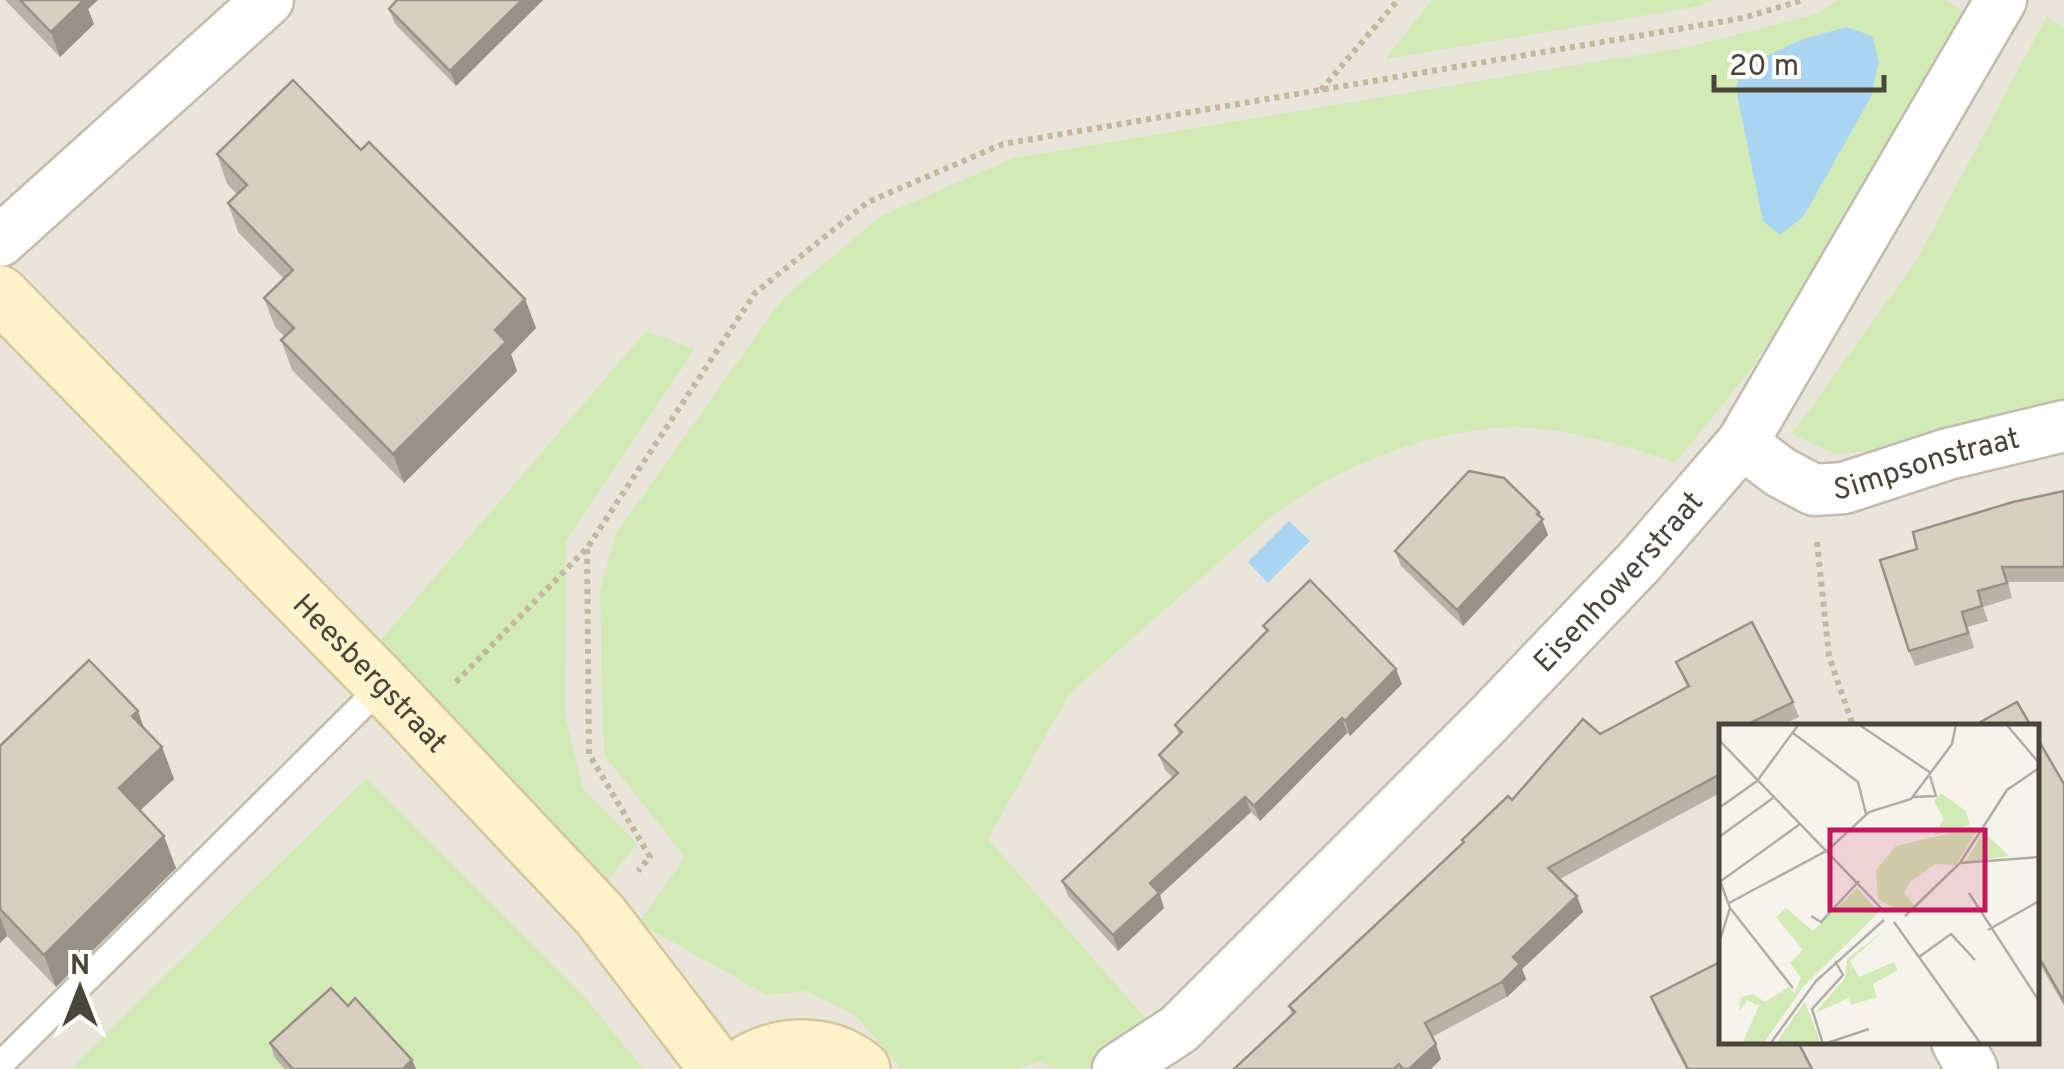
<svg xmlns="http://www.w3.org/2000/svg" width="2064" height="1069" font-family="Overpass,sans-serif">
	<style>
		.residential { fill: #eae5da; fill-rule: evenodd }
		.green { fill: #d2eab5; fill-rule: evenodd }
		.water { fill: #a9d4f2 }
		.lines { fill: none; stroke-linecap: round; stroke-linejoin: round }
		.lane-casing { stroke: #c2bbae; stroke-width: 30 }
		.street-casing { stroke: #c2bbae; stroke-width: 55 }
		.secondary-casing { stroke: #d6c79b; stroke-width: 60 }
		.path { stroke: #c4b79f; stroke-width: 6; stroke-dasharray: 5 5; stroke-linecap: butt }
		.lane { stroke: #fff; stroke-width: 25 }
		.street { stroke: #fff; stroke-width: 50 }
		.secondary { stroke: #fff3cd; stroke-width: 55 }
		.wall { fill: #bab2a6 }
		.shaded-wall { fill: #979187 }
		.building { fill: #d8cfc1; stroke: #979187; stroke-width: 2.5 }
		.labels { text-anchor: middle; stroke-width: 8; stroke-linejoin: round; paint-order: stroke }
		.street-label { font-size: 30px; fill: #4b4439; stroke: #fff }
		.inset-road { fill: none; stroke: #b2ada4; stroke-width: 2.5 }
		.view { fill: #c2185b; fill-opacity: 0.15; stroke: #c2185b; stroke-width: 5 }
		.inset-edge { fill: none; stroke: #4b4439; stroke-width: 5 }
	</style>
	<rect width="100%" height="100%" fill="#f6f3ec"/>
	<!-- residential -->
	<path class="residential" d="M0,0H2064V1069H0ZM1722,726H2036V1042H1722Z"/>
	<!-- green -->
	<g class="green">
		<polygon points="1432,0 1717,0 1688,8 1385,59"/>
		<path d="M1838,0H1946L1965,13L1847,225L1748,373L1676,462C1619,445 1555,423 1495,428C1416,434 1329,472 1268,519L1069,694L988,839L1148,1021L1106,1063L1089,1069H1057L1040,1062L1014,1069H902L855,1015L807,991L767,995L639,923L685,857L604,755L600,593L615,535L783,298L881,216L1013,158L1687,47L1817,14ZM1847,27L1872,37L1879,61L1780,235L1763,220L1736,91Z"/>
		<polygon points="2047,16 2064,29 2064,403 1875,450 1835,454 1792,434 1916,261"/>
		<polygon points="646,331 695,349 566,540 565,715 583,789 637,843 605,884 379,642"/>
		<polygon points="367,778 588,1001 643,1069 70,1069"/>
	</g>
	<!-- water -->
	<g class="water">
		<polygon points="1847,27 1872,36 1879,61 1871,97 1803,217 1780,235 1763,221 1736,90 1741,68 1803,39"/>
		<polygon points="1289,521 1310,541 1268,583 1248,562"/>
	</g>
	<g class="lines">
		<defs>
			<polyline id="lane" points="0,1065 383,685"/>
			<g id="street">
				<polyline points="0,241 268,0"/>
				<path id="s1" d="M1742,443L1780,472L1814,490L1844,488L1948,454L2064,426"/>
				<polyline points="1957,1042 1972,1069"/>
				<path id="s2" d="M1118,1069L1179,1029L1487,721L1640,561L1742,443L2001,0"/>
			</g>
			<g id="secondary">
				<path id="s3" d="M0,294L383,685L600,915L718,1069"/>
				<path d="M739,1069C775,1042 827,1040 862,1069"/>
			</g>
		</defs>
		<!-- lane casing -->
		<use href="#lane" class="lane-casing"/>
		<!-- street casing -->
		<use href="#street" class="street-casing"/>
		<!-- secondary casing -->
		<use href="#secondary" class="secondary-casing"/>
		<!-- path -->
		<g class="path">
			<polyline points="1321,90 1398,0"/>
			<polyline points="1817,542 1829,656 1853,726"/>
			<polyline points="587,549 589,754 650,857 638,871"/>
			<polyline points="456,682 587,548 755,293 868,202 1003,144 1743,18 1803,0"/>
		</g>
		<!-- lane -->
		<use href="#lane" class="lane"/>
		<!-- street -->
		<use href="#street" class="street"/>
		<!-- secondary -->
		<use href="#secondary" class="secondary"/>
	</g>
	<!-- wall -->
	<g class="wall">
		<polygon points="5,0 98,0 88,9 94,24 60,57"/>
		<polygon points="397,0 543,0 456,86 395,24 389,9"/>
		<polygon points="361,150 525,299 536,328 511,354 517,371 404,483 292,370 281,340 285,337 275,327 264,298 284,279 238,232 228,203 237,194 227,184 217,154"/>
		<polygon points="2064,491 2064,582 2008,582 2012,598 1983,607 1988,621 1968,627 1974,648 1915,666 1909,651 1917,549"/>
		<polygon points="1539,512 1548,535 1463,626 1401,566 1395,551"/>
		<polygon points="1263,626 1402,684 1350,736 1347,733 1260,821 1251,812 1160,895 1164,908 1118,951 1068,896 1062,881 1173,778 1165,770 1159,755 1179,735 1175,725 1266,632"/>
		<polygon points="1676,662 1793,702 1799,717 1780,726 1722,726 1722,792 1560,879 1583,912 1522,969 1526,979 1507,997 1432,1037 1441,1059 1431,1069 1234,1069 1292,1014 1289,1006 1512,800 1687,687"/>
		<polygon points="144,728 162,747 174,779 140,810 176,868 56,987 7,936 0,943 0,746"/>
		<polygon points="2036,736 2064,784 2064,1006 2036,957"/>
		<polygon points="1651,997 1812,1069 1686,1069 1656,1011"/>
		<polygon points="270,1043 412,1060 416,1069 285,1069 275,1058"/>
	</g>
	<!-- shaded-wall -->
	<g class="shaded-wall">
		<polygon points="79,0 98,0 88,9 94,24 60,57 51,32"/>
		<polygon points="522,0 543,0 456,86 450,71"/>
		<polygon points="525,299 536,328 511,354 517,371 404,483 393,454 495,330"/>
		<polygon points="1539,512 1548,535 1463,626 1457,610"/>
		<polygon points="1396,669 1402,684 1350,736 1345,721"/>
		<polygon points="138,711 149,742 132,716"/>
		<polygon points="1342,718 1347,733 1260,821 1254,806"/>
		<polygon points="162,747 174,779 130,820 119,788"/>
		<polygon points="1245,797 1251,812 1160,895 1164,908 1118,951 1113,935 1150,883"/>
		<polygon points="164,836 176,868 56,987 44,955"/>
		<polygon points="1577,896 1583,912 1522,969 1526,979 1507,997 1502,982 1513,957"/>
		<polygon points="0,916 7,936 0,943"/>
		<polygon points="1436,1044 1441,1059 1431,1069 1409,1069"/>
		<polygon points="412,1060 416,1069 403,1069"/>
	</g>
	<!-- building -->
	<g class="building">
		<polygon points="20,0 84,0 51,32"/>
		<polygon points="397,0 522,0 450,71 389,9"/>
		<polygon points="293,80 361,150 369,142 525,299 495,330 506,342 393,454 281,340 294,328 264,298 293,270 228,203 247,185 217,154"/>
		<polygon points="1469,471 1504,478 1539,512 1537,514 1543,519 1457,610 1395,551"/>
		<polygon points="2064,491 2064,567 2002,567 2007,583 1978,591 1982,606 1962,612 1968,633 1909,651 1880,560 1917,549 1913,532 2013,502"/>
		<polygon points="1310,580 1396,669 1345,721 1342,718 1254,806 1245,797 1150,883 1159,893 1113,935 1062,881 1178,773 1159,755 1182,732 1175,725 1268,630 1263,626"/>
		<polygon points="1752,622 1793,702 1748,724 1749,726 1722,726 1722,773 1548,868 1577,896 1513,957 1520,964 1502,982 1425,1023 1436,1044 1409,1069 1403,1069 1399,1064 1394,1069 1234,1069 1295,1012 1289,1006 1464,842 1462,840 1508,796 1512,800 1583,719 1600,734 1689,686 1676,662"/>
		<polygon points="89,660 138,711 132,716 162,747 119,788 164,836 44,955 0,909 0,746"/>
		<polygon points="2017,702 2031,726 1973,726"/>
		<polygon points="2036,736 2064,784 2064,1001 2036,952"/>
		<polygon points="1722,961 1722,1042 1798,1042 1812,1069 1688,1069 1651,997"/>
		<polygon points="331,988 348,1006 355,998 412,1060 403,1069 293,1069 270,1043"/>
	</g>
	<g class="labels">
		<!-- street labels -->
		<g class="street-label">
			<text dy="10" stroke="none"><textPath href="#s1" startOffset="202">Simpsonstraat</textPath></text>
			<text dy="10" stroke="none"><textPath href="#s2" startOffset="700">Eisenhowerstraat</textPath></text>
			<text dy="10" stroke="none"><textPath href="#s3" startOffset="530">Heesbergstraat</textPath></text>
		</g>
	</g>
	<!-- overview -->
	<g transform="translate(1719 724)">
		<rect width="320" height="320" fill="#f6f3ec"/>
		<path d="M222,69L247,87L251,101L215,111L225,95L215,77ZM252,104L258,107L237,141L216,140L191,158L185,169L197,183L181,188L159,175L157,146L177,122ZM264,107L290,132L245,139L254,126ZM138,164L160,188L84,263L44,320H23L40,282L28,276L20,288L22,273L34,270L46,278L70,263L75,269L82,254L71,239L84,226L57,193L67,184L94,207ZM167,205L131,237L140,253L175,238L179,246L154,260L158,273L132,281L130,274L96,289L126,254L128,235ZM86,278L102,320H57L76,291Z" fill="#d2eab5"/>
		<path class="inset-road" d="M139,0L212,49M287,0L320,39M74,9L139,58L147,90M0,16L165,187M194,73L217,72L211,52M0,84L38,57L80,0M0,113L54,74M241,139L320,133M0,154L11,184L74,264M2,157L81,100M250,169L320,277M10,179L109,126L150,88L192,75L233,20L237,0M92,192L102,198L140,157M186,192L241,139L288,66L320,44M175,198L262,320M269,206L320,177M0,219L11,184M200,233L232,210L256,236M51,320L97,257L165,196M104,320L93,285L124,251L116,237M105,320L150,305"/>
		<path class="view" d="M111,106H266V186H111Z"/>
		<rect width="320" height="320" class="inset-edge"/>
	</g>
	<!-- north arrow -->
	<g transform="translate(80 989)" stroke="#ffffff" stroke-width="8" paint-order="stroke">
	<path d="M0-8L18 38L0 25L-18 38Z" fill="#4b4439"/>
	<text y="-15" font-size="28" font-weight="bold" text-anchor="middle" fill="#4b4439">N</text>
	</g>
	<!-- scale -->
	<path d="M1714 75v15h170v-15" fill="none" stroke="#4b4439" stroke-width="5"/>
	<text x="1729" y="75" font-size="30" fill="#4b4439" stroke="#ffffff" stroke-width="8" paint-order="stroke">20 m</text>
</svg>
